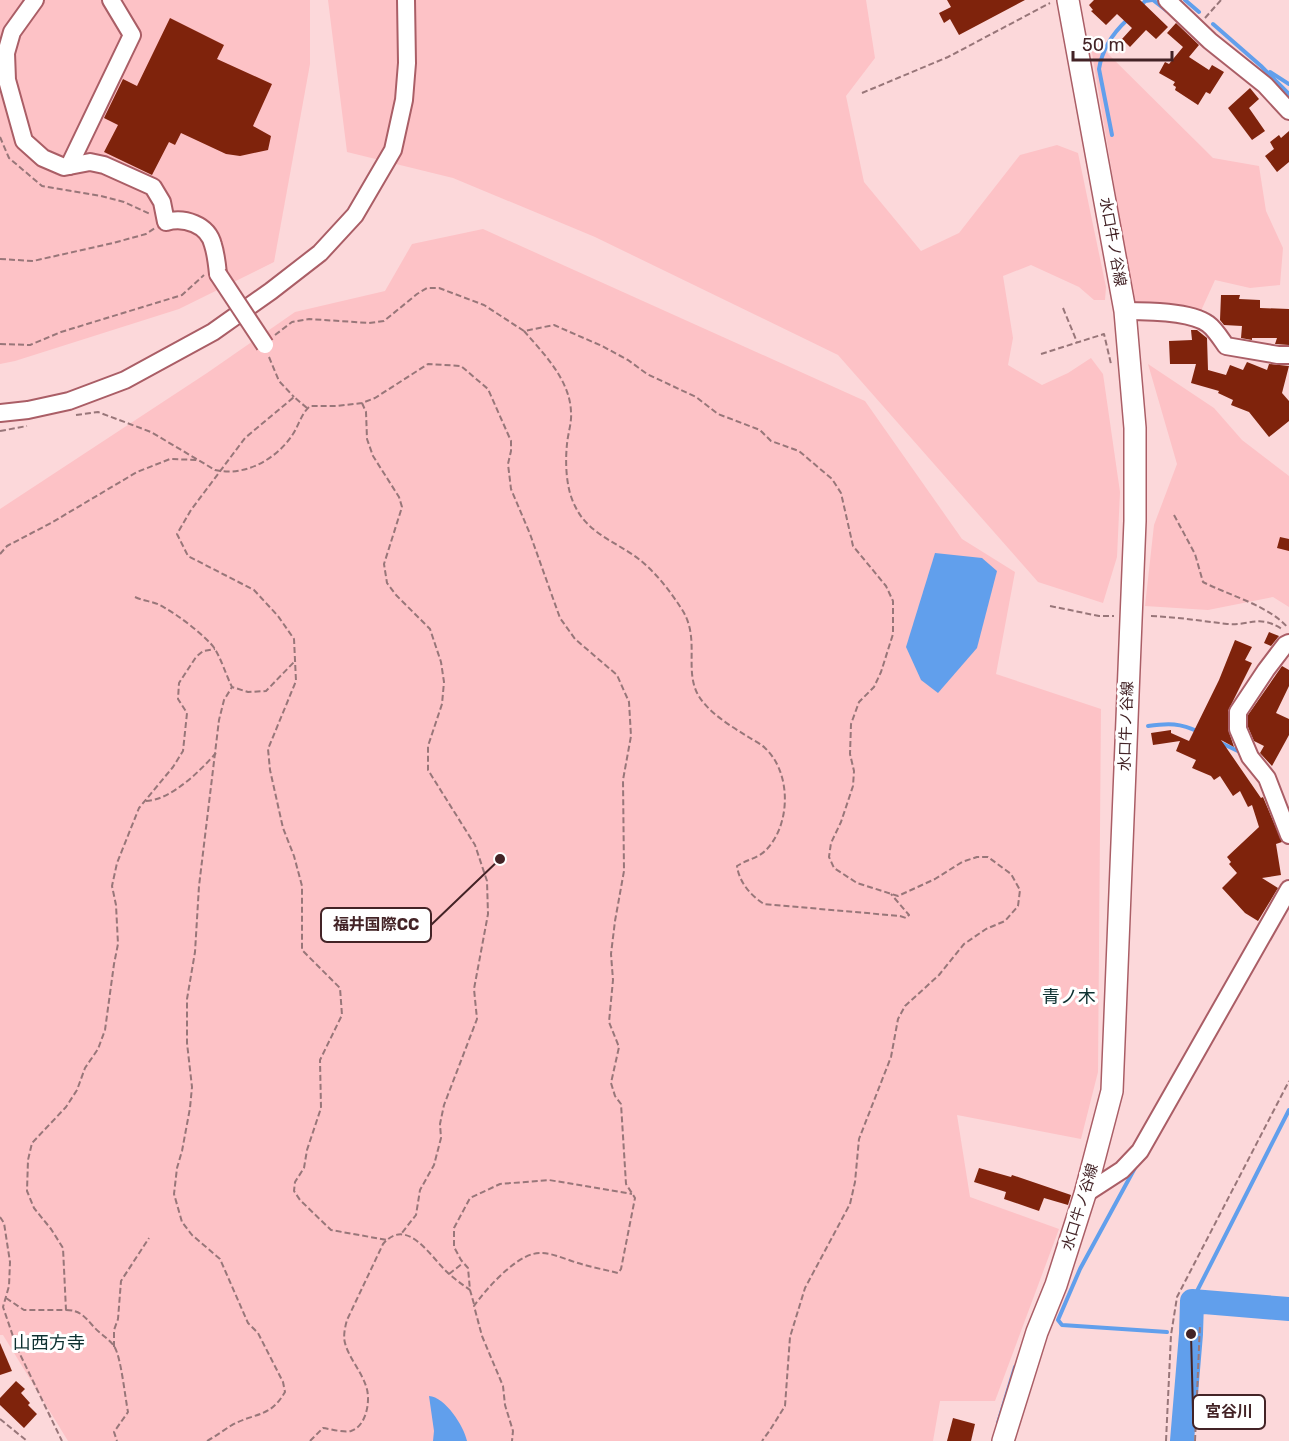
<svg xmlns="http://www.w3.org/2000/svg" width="1289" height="1441" font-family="Rubik,'Noto Sans JP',sans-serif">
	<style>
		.green { fill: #fdc2c6 }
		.water { fill: #619fec }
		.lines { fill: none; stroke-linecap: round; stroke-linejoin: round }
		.stream { stroke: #619fec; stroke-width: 4 }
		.river { stroke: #619fec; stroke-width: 24 }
		.building { fill: #7f230c }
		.minor-casing { stroke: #aa5e66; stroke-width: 20 }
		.major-casing { stroke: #aa5e66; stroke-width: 24 }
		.path { stroke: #987679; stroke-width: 2; stroke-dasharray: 6 3; stroke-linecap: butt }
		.minor { stroke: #fff; stroke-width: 16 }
		.major { stroke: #fff; stroke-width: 21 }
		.minor-bridge-casing { stroke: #aa5e66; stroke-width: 20; stroke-linecap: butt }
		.minor-bridge { stroke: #fff; stroke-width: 16 }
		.labels { text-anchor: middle; stroke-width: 6; stroke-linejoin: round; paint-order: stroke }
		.street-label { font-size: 15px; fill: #432326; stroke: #fff }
		.quarter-label { font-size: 18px; fill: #0e3131; stroke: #fff }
		.leader { fill: none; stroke: #432326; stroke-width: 2 }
		.callout-dot { fill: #432326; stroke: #fff; stroke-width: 2 }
		.callout { fill: #fff; stroke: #432326; stroke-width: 2 }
		.callout-label { font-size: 16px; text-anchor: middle; font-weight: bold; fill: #432326 }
	</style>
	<rect width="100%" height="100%" fill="#fcd8da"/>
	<!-- green -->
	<g class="green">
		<polygon points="0,0 310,0 310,64 274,262 179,309 15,361 0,364"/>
		<polygon points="328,0 866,0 875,58 846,96 864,182 921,251 959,233 1020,155 1057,145 1078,153 1106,287 1105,300 1094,300 1079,287 1031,265 1003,276 1013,338 1008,365 1042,385 1068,373 1091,358 1103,374 1120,492 1117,557 1103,603 1038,582 838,355 595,237 453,178 347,152"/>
		<polygon points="1089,35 1213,158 1259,166 1266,211 1283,248 1280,285 1250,288 1215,280 1200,313 1132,307 1119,214"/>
		<polygon points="483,229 865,401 962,539 1015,572 996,674 1101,709 1098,1072 1081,1139 957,1115 970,1197 1059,1229 995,1401 940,1401 933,1441 68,1441 3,1335 0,1335 0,509 207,373 295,312 385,291 412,244"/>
		<polygon points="1148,364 1214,408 1242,440 1289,476 1289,607 1273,597 1208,610 1145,606 1154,525 1177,464"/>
	</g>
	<!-- water -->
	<g class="water">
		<polygon points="935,553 982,558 997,571 977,648 938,693 921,680 906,647"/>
		<path d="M429,1396C445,1397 464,1426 467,1441H433L434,1431Z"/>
	</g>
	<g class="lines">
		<!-- stream -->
		<g class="stream">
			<polyline points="1153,0 1167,11"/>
			<polyline points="1185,0 1199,12"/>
			<polyline points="1141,6 1145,1 1152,0"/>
			<polyline points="1213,24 1261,66 1289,94"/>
			<polyline points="1270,72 1289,84"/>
			<path d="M1112,135L1099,69C1102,50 1113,33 1127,20"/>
			<path d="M1148,726C1169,723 1180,723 1199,732"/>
			<polyline points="1219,742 1242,753"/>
			<polyline points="1136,1166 1080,1269 1058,1320 1062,1325 1167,1332"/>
			<polyline points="1192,1301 1289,1110"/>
			<polyline points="998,1423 1015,1367"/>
		</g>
		<!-- river -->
		<polyline class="river" points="1182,1441 1191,1334 1192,1301 1289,1309"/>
	</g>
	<!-- building -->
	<g class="building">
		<polygon points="947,0 1025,0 959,35 950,19 944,23 939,13 951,7"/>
		<polygon points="1094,0 1140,0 1168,27 1156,39 1146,30 1130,47 1122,39 1132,28 1117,14 1106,25 1091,11 1093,10 1089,5"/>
		<polygon points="170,18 224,45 217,59 272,84 253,126 271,136 268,150 240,156 226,154 181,133 175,145 169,142 152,175 104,152 118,125 104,118 123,79 137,86"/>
		<polygon points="1176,23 1199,45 1189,57 1209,70 1212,65 1224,72 1210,94 1206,92 1198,105 1175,90 1176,87 1173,85 1175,82 1159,73 1165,62 1169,64 1183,47 1167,33"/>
		<polygon points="1250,88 1259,99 1249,108 1265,131 1252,140 1228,108"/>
		<polygon points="1289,131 1289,162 1277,172 1265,156 1274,149 1270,142 1279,135 1281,138"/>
		<polygon points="1221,295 1240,295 1239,299 1260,300 1260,308 1289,309 1289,345 1275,344 1277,338 1252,338 1252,340 1241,338 1242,326 1224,325 1220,320"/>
		<polygon points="1191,330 1197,330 1207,338 1208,370 1226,375 1230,365 1243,370 1247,362 1267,370 1269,364 1289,366 1282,393 1289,401 1289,421 1269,437 1249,412 1231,405 1233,400 1218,393 1219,391 1191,383 1196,364 1170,364 1169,341 1192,340"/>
		<polygon points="1280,537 1289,539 1289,551 1277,548"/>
		<polygon points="1269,632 1279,636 1271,646 1264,643"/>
		<polygon points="1235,640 1252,647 1245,660 1252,663 1228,711 1228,729 1234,747 1221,740 1261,798 1263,797 1282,842 1276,844 1281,875 1262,878 1278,888 1258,921 1245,913 1222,888 1237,873 1229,864 1231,862 1227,857 1259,827 1252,805 1248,807 1240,791 1233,796 1220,776 1214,780 1211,776 1192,768 1196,760 1176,751 1180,741 1153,745 1151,733 1171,730 1171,733 1189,741 1219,680"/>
		<polygon points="1282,666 1289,670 1289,686 1276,713 1289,719 1289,735 1272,766 1260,753 1264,746 1254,741 1248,727 1248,715"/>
		<polygon points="979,1168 1011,1177 1012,1175 1071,1195 1068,1205 1044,1198 1039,1211 1004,1199 1006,1192 974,1182"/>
		<polygon points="0,1343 12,1371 0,1375"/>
		<polygon points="16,1381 25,1389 21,1393 30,1403 28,1405 37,1414 24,1428 0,1405 0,1398"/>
		<polygon points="953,1418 975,1424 971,1441 947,1441"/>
	</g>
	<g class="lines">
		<defs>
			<g id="minor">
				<path d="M35,0L12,32L6,53L7,80L24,141L43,158L64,167L90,162L104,165L153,187L162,202L166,222C184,217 208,224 213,245C216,254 217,264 218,274"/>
				<polyline points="1167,0 1210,41 1265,85 1289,111"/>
				<polyline points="69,166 132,35 111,0"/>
				<path d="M1125,311C1146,311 1191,311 1208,324C1215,329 1221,339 1226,346L1278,355H1289"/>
				<polyline points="0,413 28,410 69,401 125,380 213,332 271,291 320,253 355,215 393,150 404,100 407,63 406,0"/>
				<polyline points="1289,643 1285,645 1266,670 1238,712 1238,729 1250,757 1267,778 1289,835"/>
				<polyline points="1085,1194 1122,1170 1140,1151 1289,889"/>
			</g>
			<polyline id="major" points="1003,1441 1037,1332 1056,1285 1085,1194 1112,1091 1135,521 1135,428 1125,311 1068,0"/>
		</defs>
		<!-- minor casing -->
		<use href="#minor" class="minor-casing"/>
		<!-- major casing -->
		<use href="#major" class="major-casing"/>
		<!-- path -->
		<g class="path">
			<polyline points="1205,18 1221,0"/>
			<polyline points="862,93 948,57 1050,3"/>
			<polyline points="0,137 9,158 42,186 101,196 124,202 150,214"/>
			<polyline points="0,259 33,261 113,243 146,234 155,228"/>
			<polyline points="1063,308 1077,342"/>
			<path d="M524,331C544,354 570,380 571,412C572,422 568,433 567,444C565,463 566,489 575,506C588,534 617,542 640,560C656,573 670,591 681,608C703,640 680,675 703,702C715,717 734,728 750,738C755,741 761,744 765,748C792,773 791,826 765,851C758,858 746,860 737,866C739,882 751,896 764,904L900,916L906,918L909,915L891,894"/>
			<polyline points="275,335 292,322 309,319 369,323 384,321 417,294 427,288 439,288 484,305 524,331 554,325 602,346 628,360 647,374 696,397 718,414 760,430 771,441 799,451 832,479 841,493 853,546 886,586 893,601 893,634 881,672 874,687 859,702 851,724 850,754 854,771 853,786 841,822 831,843 829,857 834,868 857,883 898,896 935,879 962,862 977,857 988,857 1011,874 1020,890 1018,906 1005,921 986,929 964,944 939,975 905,1006 898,1019 891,1057 859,1139 855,1182 850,1204 805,1288 790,1337 785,1406 770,1430 762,1441"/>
			<polyline points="0,344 30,345 61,332 182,295 204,275"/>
			<polyline points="1041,354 1104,334 1111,364"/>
			<polyline points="269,357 279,381 294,397"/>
			<polyline points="362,403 366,412 367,439 373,456 399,497 402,507 384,564 387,583 396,595 430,629 441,662 444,682 442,704 428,746 428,770 475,845 487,881 488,914 474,989 477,1019 444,1105 440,1124 441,1138 434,1165 420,1190 416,1215 401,1234"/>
			<polyline points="307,408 294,397 245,438 191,510 177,534 188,556 254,590 278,616 294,639 296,681 268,749 270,770 283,828 294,856 302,886 302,950 340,988 342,1015 320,1060 321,1108 307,1150 304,1168 295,1182 294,1191 300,1200 331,1230 387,1240"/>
			<path d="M76,415L98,412L151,432L215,470C245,477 277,459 293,434C299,425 301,414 310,406H337L362,403L375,398L428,364L461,366L488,389L511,441V451L508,464L511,489L530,534L560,618L575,639L617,675L629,702L631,736L623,780L624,871L615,921L611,954L613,980L609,1022L619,1047L611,1083L615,1096L621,1104L626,1184L635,1198L621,1269L618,1273C602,1269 585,1266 569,1260C557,1256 546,1251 533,1254C513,1259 486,1289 474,1306L482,1336L503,1386L505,1405L513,1431L512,1441"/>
			<polyline points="0,431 27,426"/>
			<path d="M1174,515L1195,554L1203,582C1228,595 1270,606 1288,628"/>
			<polyline points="0,554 7,546 51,523 137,472 170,459 199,460"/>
			<path d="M135,597C146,602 155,601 165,608C178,615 207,637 215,649C222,661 226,675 232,687L248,692L266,691L295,661"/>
			<polyline points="1050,606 1099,616 1114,616"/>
			<path d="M1151,616C1177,617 1202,621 1227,624C1251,626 1258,614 1282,629"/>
			<path d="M146,801C171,800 200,771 216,753"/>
			<polyline points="0,1217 4,1223 10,1262 9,1286 3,1307 17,1348 62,1441"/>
			<polyline points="449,1274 463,1263"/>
			<polyline points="6,1298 24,1310 66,1310 63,1248 51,1229 34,1208 27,1191 28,1160 32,1143 66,1107 77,1090 85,1068 98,1049 105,1030 114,964 118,944 116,905 112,886 117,863 139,808 173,767 183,751 187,713 178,699 179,683 196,657 203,651 215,649"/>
			<polyline points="474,1304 470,1290 468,1268 461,1260 454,1247 454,1228 470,1198 500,1184 549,1180 632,1194"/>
			<path d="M66,1310C80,1310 85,1317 93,1326C99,1333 109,1339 114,1346C121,1356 125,1397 128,1412L114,1432L117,1441"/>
			<polyline points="114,1347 114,1330 118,1319 121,1281 149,1238"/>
			<polyline points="0,1419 27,1441"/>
			<path d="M207,1441C216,1436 224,1430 232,1425C256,1412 270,1418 285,1392L283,1382L258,1333L248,1323L220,1259L192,1235L182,1222L174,1194L177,1168L182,1151L190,1108L192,1087L187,1043V999L195,952L199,886L219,720L224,700L232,687"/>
			<path d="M310,1441L323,1428C331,1429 344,1433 351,1431C367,1426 371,1399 366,1386C361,1371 349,1358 345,1343C343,1336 345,1327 347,1320L383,1244C407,1216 430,1256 447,1272C454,1279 462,1284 470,1290"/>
			<polyline points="1166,1441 1171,1335 1177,1297 1289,1081"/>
			<polyline points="1195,1441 1200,1324"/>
		</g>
		<!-- minor -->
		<use href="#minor" class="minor"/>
		<!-- major -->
		<use href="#major" class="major"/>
		<defs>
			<polyline id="minor-bridge" points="218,274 265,345"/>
		</defs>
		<!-- minor-bridge casing -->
		<use href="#minor-bridge" class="minor-bridge-casing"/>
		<!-- minor-bridge -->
		<use href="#minor-bridge" class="minor-bridge"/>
	</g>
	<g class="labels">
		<!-- street labels -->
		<g class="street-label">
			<text transform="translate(1113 242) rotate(80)" y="5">水口牛ノ谷線</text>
			<text transform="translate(1126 726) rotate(-88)" y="5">水口牛ノ谷線</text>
			<text transform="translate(1080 1207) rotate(-73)" y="5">水口牛ノ谷線</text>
		</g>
		<!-- quarter labels -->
		<g class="quarter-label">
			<text x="1069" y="1003">青ノ木</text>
			<text x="49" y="1349">山西方寺</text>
		</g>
	</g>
	<!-- callouts -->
	<path class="leader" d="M500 859L431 925M1191 1334L1193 1412"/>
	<g class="callout-dot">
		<circle cx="500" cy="859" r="6"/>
		<circle cx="1191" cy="1334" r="6"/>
	</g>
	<g class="callout">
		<rect x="321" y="908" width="110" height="34" rx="6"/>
		<rect x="1193" y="1395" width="72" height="34" rx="6"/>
	</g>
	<g class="callout-label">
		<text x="376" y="930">福井国際CC</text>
		<text x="1229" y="1417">宮谷川</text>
	</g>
	<!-- scale -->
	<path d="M1073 51v9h99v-9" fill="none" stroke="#432326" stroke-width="3"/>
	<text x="1082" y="51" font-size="18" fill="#432326" stroke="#ffffff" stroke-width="4.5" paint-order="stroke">50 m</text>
</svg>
